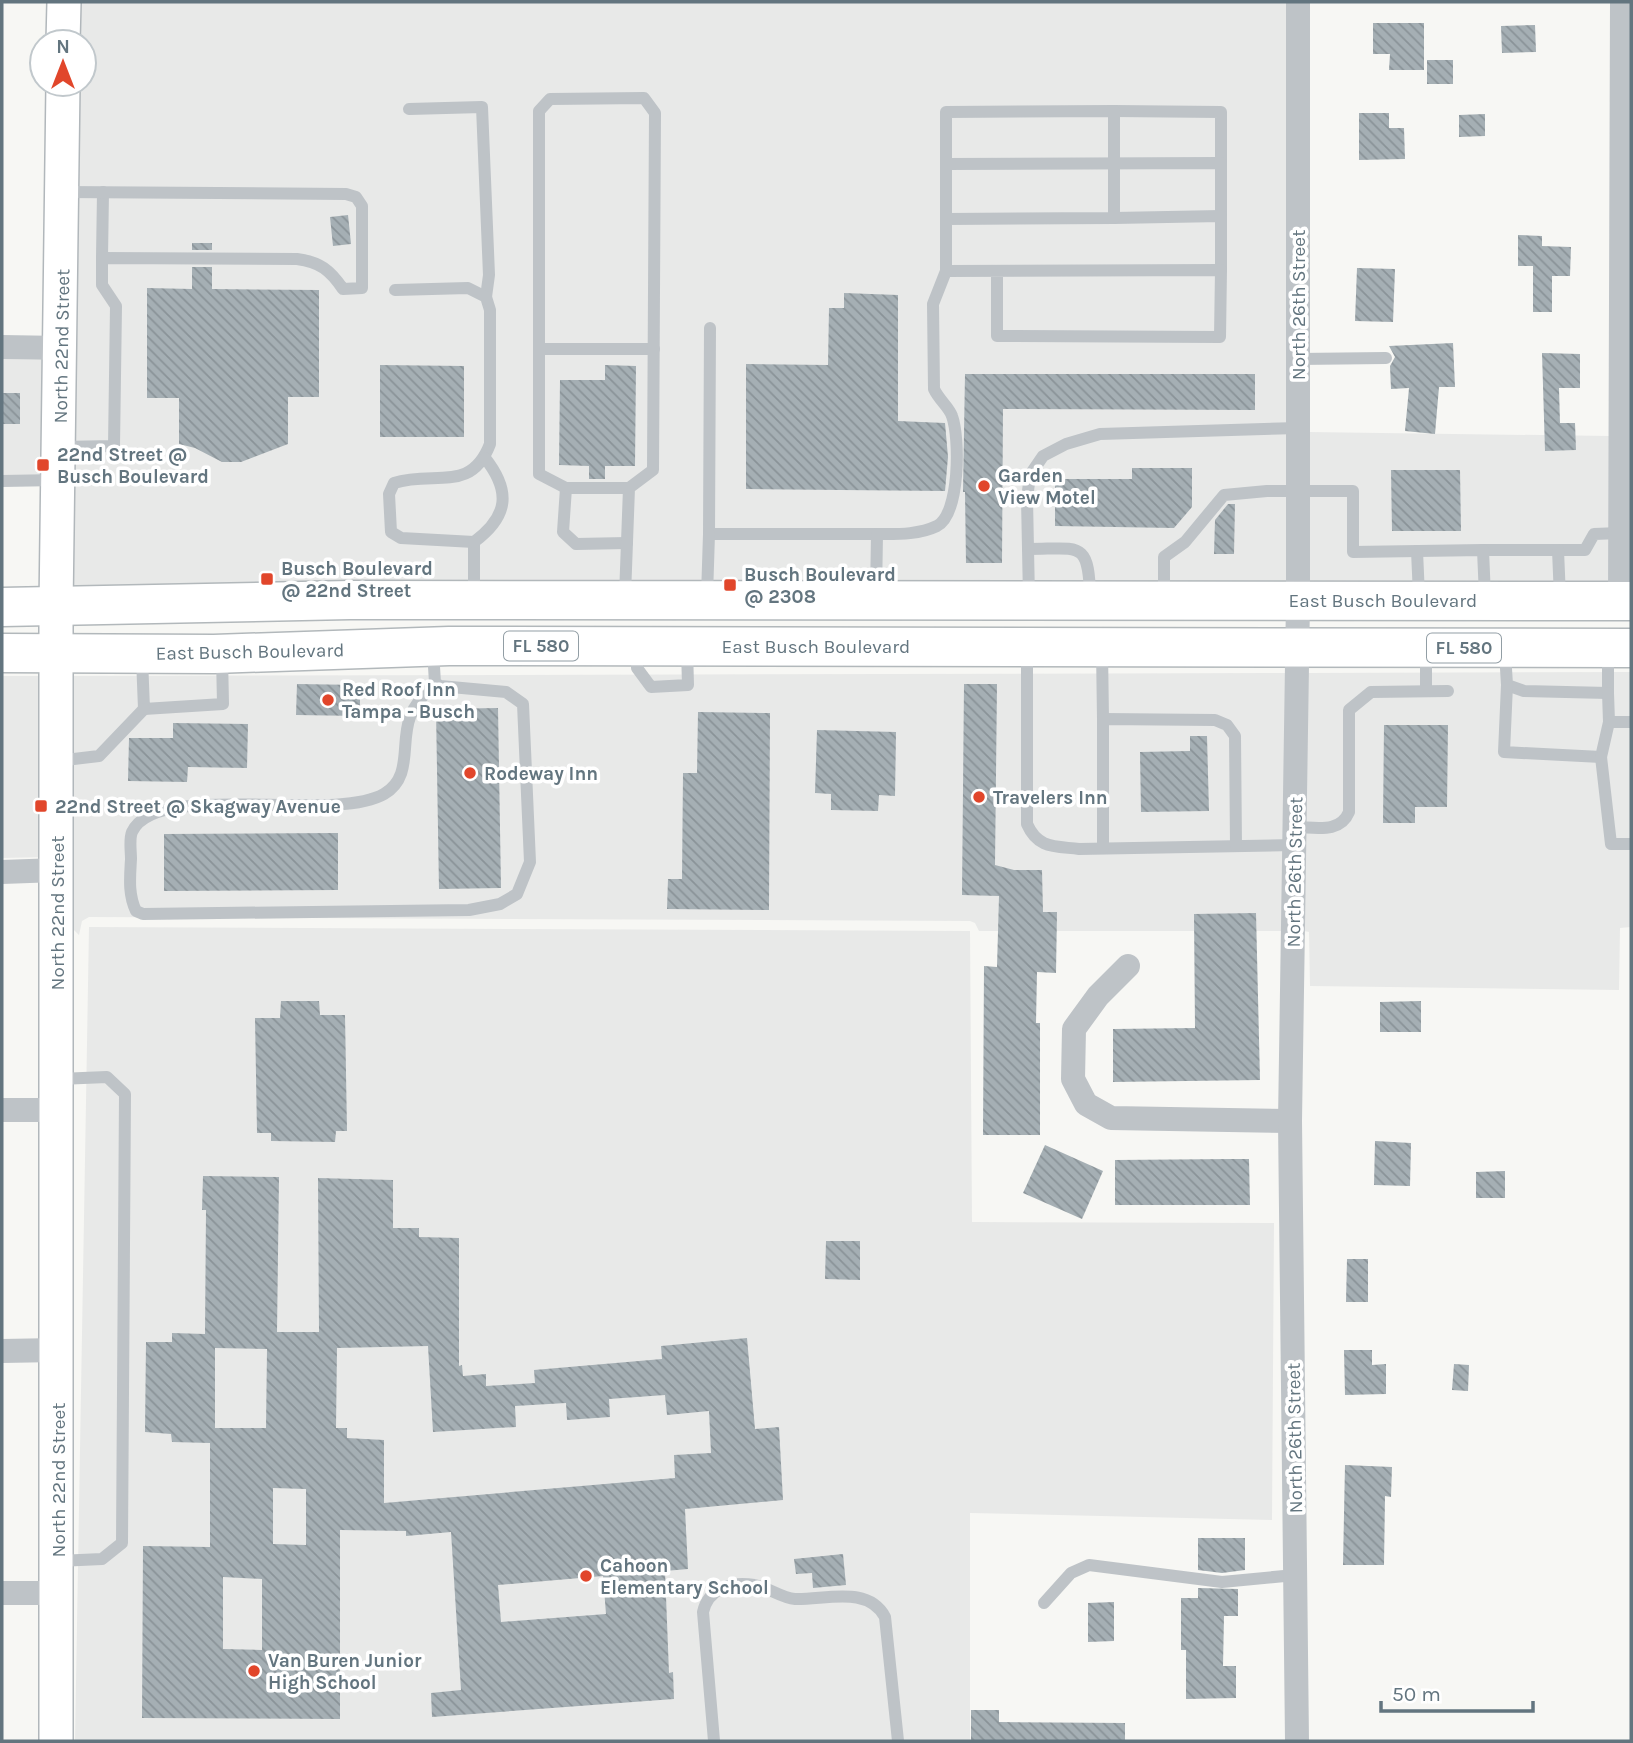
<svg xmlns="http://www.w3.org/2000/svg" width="1633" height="1743" font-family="Karla,sans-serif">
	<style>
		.built { fill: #e8e9e8 }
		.building { fill: url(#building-back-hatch); fill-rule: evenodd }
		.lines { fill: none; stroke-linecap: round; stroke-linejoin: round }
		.secondary-casing { stroke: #b1b7bb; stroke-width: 36 }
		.primary-casing { stroke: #b2b8bb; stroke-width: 41 }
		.lane { stroke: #bec3c7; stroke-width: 12 }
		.street { stroke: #bec3c7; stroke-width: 24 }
		.secondary { stroke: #fff; stroke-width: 33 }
		.primary { stroke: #fff; stroke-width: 38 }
		.poi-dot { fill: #e1462b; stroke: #fff; stroke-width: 2.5 }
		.labels { text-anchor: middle; stroke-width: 7; stroke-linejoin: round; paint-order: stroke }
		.shield { fill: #fff; stroke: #929ea5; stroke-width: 2 }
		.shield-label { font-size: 18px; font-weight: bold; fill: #63757f }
		.street-label { font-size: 19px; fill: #63757f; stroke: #fff }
		.poi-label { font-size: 19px; font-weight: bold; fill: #63757f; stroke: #fff; text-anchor: start }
	</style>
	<defs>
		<pattern id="building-back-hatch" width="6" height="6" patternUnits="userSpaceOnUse" patternTransform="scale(1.75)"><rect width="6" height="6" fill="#a5afb4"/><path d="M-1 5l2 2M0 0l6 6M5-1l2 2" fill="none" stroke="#8a9398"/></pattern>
	</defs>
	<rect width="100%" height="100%" fill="#f7f7f4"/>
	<!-- built -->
	<g class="built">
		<polygon points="74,2 1288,2 1288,588 67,589 74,84 84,84 84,42 74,42"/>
		<polygon points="2,359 51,360 47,486 2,485"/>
		<polygon points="1309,432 1610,436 1610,587 1309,588"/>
		<polygon points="1631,672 1631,927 1620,928 1619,990 1310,986 1309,932 1304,931 1307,673"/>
		<polygon points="1286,673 1283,931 979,931 975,923 970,921 89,917 82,921 79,935 67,923 67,676"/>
		<polygon points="2,676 46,676 46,857 2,858"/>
		<polygon points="89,927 970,931 972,1222 1274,1223 1272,1520 970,1513 970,1741 75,1741"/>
	</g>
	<!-- building -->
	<g class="building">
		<polygon points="1373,23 1424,23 1424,70 1389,70 1390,54 1373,54"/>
		<polygon points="1535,25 1536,52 1502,53 1501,26"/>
		<rect x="1427" y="60" width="26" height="24"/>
		<polygon points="1359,113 1389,113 1389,128 1404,128 1405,159 1359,160"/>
		<polygon points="1485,114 1485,136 1459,137 1459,115"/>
		<polygon points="348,215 351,244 333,246 330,217"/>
		<polygon points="1518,235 1542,236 1542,246 1571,247 1570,276 1552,276 1552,312 1533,312 1533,266 1518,266"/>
		<rect x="192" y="243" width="20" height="7"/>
		<polygon points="192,267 212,267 212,289 319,290 319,397 288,397 288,444 241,462 222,462 195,448 179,444 179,398 147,398 147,288 192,289"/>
		<polygon points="1357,268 1395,269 1393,322 1355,321"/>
		<polygon points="844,293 898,295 898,421 945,423 948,457 945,491 746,489 746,364 828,365 829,308 844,308"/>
		<polygon points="1453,343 1455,387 1439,387 1435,434 1405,431 1409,388 1391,389 1390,366 1395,357 1389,346"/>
		<polygon points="1542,353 1580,354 1580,388 1559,388 1560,423 1575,423 1576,450 1545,451"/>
		<polygon points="380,365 464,366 464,437 380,437"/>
		<polygon points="605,365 636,366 635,466 605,466 605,479 589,479 589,466 559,465 560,380 605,380"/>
		<polygon points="965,374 1255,374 1255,410 1003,409 1002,563 966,563 965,492 963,492"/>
		<rect x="2" y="393" width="18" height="31"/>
		<polygon points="1132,468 1192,468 1192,507 1174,528 1055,526 1055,479 1132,479"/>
		<polygon points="1391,470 1460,470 1461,531 1392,531"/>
		<polygon points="1228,504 1235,504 1234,554 1214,554 1215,520"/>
		<polygon points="297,684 360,685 360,716 296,715"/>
		<polygon points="964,684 997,684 995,865 1014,870 1042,870 1043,912 1057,912 1056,973 1037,972 1036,1023 1040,1023 1040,1135 983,1135 984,966 997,967 999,896 962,895"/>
		<polygon points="498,708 501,888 439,889 436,709"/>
		<polygon points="698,712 770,713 769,910 667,909 668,879 682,879 683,773 697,773"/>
		<polygon points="173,723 248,724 247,768 188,767 187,782 128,781 129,738 173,738"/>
		<polygon points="1384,725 1448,725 1447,807 1415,807 1415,823 1383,823"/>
		<polygon points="817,730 896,732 895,796 879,795 878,811 831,810 831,794 815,793"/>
		<polygon points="1190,736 1207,736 1209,811 1141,812 1140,752 1190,751"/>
		<polygon points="338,833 338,890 164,891 164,834"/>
		<polygon points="1256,913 1260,1080 1113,1082 1113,1029 1195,1028 1194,914"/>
		<polygon points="281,1001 319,1001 320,1015 345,1015 347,1131 336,1131 335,1142 271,1141 271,1133 257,1133 255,1018 280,1018"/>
		<polygon points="1421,1001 1421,1032 1380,1032 1380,1002"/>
		<polygon points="1375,1141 1411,1143 1410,1186 1374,1185"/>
		<polygon points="1045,1145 1103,1171 1082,1219 1023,1193"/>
		<polygon points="1231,1159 1249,1159 1250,1205 1115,1205 1115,1160"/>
		<polygon points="1505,1171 1505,1198 1476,1198 1476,1172"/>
		<path d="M203,1176L279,1177L277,1332H319L318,1178L393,1180V1228H419V1237L459,1238V1366L462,1365L463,1376L486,1374V1386L535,1383L534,1370L662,1359L661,1346L747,1338L755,1429L779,1427L783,1500L685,1509L688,1569L665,1571L669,1673L673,1672L674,1699L432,1717L431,1693L461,1690L451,1532L406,1536V1531L340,1530V1719L142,1718L143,1546L210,1547V1443L172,1442L171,1434L145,1432L146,1342H172V1333L205,1334L206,1210H202ZM428,1346L433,1432L516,1427L515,1406L566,1403L567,1420L610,1417L609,1399L665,1395L667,1415L709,1411L711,1453L674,1455L675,1478L384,1503V1440L347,1438V1428H336L337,1348ZM215,1348L267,1349L266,1428H215ZM273,1488L306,1489V1545L273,1544ZM603,1576L606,1614L501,1622L498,1585ZM223,1577L262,1579V1650L223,1649Z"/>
		<polygon points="826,1241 860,1241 860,1280 825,1279"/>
		<polygon points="1347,1259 1368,1259 1368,1302 1346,1302"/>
		<polygon points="1344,1350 1372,1350 1372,1365 1386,1364 1386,1394 1345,1395"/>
		<polygon points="1454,1364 1469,1365 1468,1391 1452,1390"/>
		<polygon points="1345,1465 1392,1467 1391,1497 1385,1496 1384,1565 1343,1565"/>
		<polygon points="1198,1538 1245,1538 1245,1570 1222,1573 1198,1570"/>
		<polygon points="843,1554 846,1585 813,1588 812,1573 796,1574 794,1559"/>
		<polygon points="1198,1588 1238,1589 1238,1616 1224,1616 1223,1666 1236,1666 1236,1698 1186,1699 1186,1650 1181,1650 1181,1598 1198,1598"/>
		<polygon points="1114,1602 1114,1641 1088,1642 1088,1603"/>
		<polygon points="971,1710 999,1710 999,1722 1125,1723 1125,1741 971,1741"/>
	</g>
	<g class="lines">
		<defs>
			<g id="secondary">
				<polyline points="63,42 64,2"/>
				<polyline points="56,1741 56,607 63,84"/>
			</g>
			<g id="primary">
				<polyline points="2,607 350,600 1631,601"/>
				<polyline points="2,653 214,654 449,646 1631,648"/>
			</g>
		</defs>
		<!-- secondary casing -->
		<use href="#secondary" class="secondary-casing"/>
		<!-- primary casing -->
		<use href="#primary" class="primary-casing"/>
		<!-- lane -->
		<g class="lane">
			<polyline points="409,109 482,107 489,275 486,297"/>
			<polyline points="1114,111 1221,112 1221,163"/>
			<polyline points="946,164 1221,163 1221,216"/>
			<polyline points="1114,218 1221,216 1221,270"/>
			<polyline points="102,258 103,192"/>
			<polyline points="946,271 1221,270 1220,337 997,336 997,271"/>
			<path d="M395,290L468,288L486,297L490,310V444C471,494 434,470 394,483L389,494L391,532L401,538L474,542V596"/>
			<polyline points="710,328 709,534 877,534"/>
			<polyline points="539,349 654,349"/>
			<polyline points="1298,359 1386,358"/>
			<path d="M60,447L114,446L116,306L102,285V258L297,259C320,262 330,270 343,289L362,288V206L356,197L346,194L63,192"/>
			<polyline points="2,481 58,480"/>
			<polyline points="566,488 563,532 576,544 627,543"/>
			<path d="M474,542C509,516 511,491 485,458"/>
			<path d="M1028,549C1079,549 1089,539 1090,597"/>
			<polyline points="1483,550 1585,550 1594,534 1620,533"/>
			<polyline points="1558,550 1560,598"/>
			<polyline points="1417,551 1419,596"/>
			<polyline points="625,596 629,488 653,470 655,113 644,98 550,99 539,111 539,474 566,488 629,488"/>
			<polyline points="707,596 709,534"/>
			<path d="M876,596L877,534C897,534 918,535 937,526C960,514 960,438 952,416C949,407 939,400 934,389L933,304L946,271V112L1114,111V218L946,219"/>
			<polyline points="1164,596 1164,557 1185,542 1224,495 1267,491 1353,491 1353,552 1483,550 1485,597"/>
			<polyline points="1029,598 1027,499 1030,475 1043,456 1066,444 1100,434 1298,428"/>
			<path d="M433,650L435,683L440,686L506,692L523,704L530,862L517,894L500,904L469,910L143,914L136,911C128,894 130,877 131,859C131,851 129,839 132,832C156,779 332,824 384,794C413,777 400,744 410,717C415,703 426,693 435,683"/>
			<polyline points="637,650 637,668 651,687 688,685 687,649"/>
			<path d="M1027,650V824C1038,849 1055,846 1079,849L1294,845"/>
			<polyline points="1102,650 1103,719"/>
			<polyline points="1505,652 1507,685 1524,691 1608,693 1608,651"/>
			<polyline points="142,658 144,709 223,704 222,656"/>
			<polyline points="1507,685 1504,752 1601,757 1609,722 1608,693"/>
			<polyline points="1426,691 1426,651"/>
			<polyline points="1609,722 1631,722"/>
			<polyline points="1601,757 1611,844 1631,844"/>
			<polyline points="57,761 99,756 144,709"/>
			<path d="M1295,827C1315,827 1340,834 1349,812V710L1371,692L1448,691"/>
			<polyline points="1103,848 1103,719 1215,720 1227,725 1235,736 1236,846"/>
			<polyline points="58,1561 102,1559 122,1543 125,1094 107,1077 59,1079"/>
			<polyline points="1044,1603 1071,1573 1089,1565 1222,1582 1295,1575"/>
			<path d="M714,1741L703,1612C708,1589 731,1581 754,1585C768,1587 781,1598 795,1599C825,1600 868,1585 885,1617L898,1741"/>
		</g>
		<!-- street -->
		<g class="street">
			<polyline points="2,347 62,348"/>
			<polyline points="1620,601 1622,2"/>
			<polyline points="2,872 57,870"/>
			<polyline points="1128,966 1098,996 1074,1029 1073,1079 1086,1104 1111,1118 1290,1121"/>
			<polyline points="2,1110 57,1110"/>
			<polyline points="2,1351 57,1350"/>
			<polyline points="2,1593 58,1593"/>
			<polyline points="1297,1741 1290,1121 1298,600 1298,2"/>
		</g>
		<!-- secondary -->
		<use href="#secondary" class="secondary"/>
		<!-- primary -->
		<use href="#primary" class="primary"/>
	</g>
	<!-- markers -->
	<g class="poi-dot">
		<rect x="36" y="458" width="14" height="14" rx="3.5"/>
		<circle cx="984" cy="486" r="7"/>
		<rect x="260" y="572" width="14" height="14" rx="3.5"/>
		<rect x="723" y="578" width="14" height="14" rx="3.5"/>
		<circle cx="328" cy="700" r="7"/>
		<circle cx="470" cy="773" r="7"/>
		<circle cx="979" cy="797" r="7"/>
		<rect x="34" y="799" width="14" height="14" rx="3.5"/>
		<circle cx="586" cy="1576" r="7"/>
		<circle cx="254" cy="1671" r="7"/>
	</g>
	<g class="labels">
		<!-- shield labels -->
		<g class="shield">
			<rect x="504" y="631.5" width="74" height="29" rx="5"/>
			<rect x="1427" y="633.5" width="74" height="29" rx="5"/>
		</g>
		<g class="shield-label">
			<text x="541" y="652">FL 580</text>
			<text x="1464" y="654">FL 580</text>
		</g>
		<!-- street labels -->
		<g class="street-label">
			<text transform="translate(1298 305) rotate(-90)" y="7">North 26th Street</text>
			<text transform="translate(61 346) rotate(-89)" y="7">North 22nd Street</text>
			<text x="1383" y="607">East Busch Boulevard</text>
			<text x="816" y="653">East Busch Boulevard</text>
			<text transform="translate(250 651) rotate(-1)" y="7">East Busch Boulevard</text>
			<text transform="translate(1294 872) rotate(-89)" y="7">North 26th Street</text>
			<text transform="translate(57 913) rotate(-90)" y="7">North 22nd Street</text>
			<text transform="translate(1294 1438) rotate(-91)" y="7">North 26th Street</text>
			<text transform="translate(58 1480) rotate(-90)" y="7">North 22nd Street</text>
		</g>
		<!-- poi labels -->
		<g class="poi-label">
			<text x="57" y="461">22nd Street @<tspan x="57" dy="22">Busch Boulevard</tspan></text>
			<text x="998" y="482">Garden<tspan x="998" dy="22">View Motel</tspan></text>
			<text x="281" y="575">Busch Boulevard<tspan x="281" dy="22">@ 22nd Street</tspan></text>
			<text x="744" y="581">Busch Boulevard<tspan x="744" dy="22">@ 2308</tspan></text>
			<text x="342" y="696">Red Roof Inn<tspan x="342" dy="22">Tampa - Busch</tspan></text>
			<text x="484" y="780">Rodeway Inn</text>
			<text x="993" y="804">Travelers Inn</text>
			<text x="55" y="813">22nd Street @ Skagway Avenue</text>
			<text x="600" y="1572">Cahoon<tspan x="600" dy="22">Elementary School</tspan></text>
			<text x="268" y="1667">Van Buren Junior<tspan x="268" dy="22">High School</tspan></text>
		</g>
	</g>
	<!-- border -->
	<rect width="1633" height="1743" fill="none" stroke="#63757f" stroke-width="7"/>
	<!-- north arrow -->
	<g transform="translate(63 63)"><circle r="33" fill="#ffffff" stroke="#c1c8cc" stroke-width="2"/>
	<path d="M0-5L12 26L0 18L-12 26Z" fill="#e1462b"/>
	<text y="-10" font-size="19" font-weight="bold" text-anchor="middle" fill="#63757f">N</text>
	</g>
	<!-- scale -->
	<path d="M1381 1701v10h152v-10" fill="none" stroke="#63757f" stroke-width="3.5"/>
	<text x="1392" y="1701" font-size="21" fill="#63757f" stroke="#ffffff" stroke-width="5" paint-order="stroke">50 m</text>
</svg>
